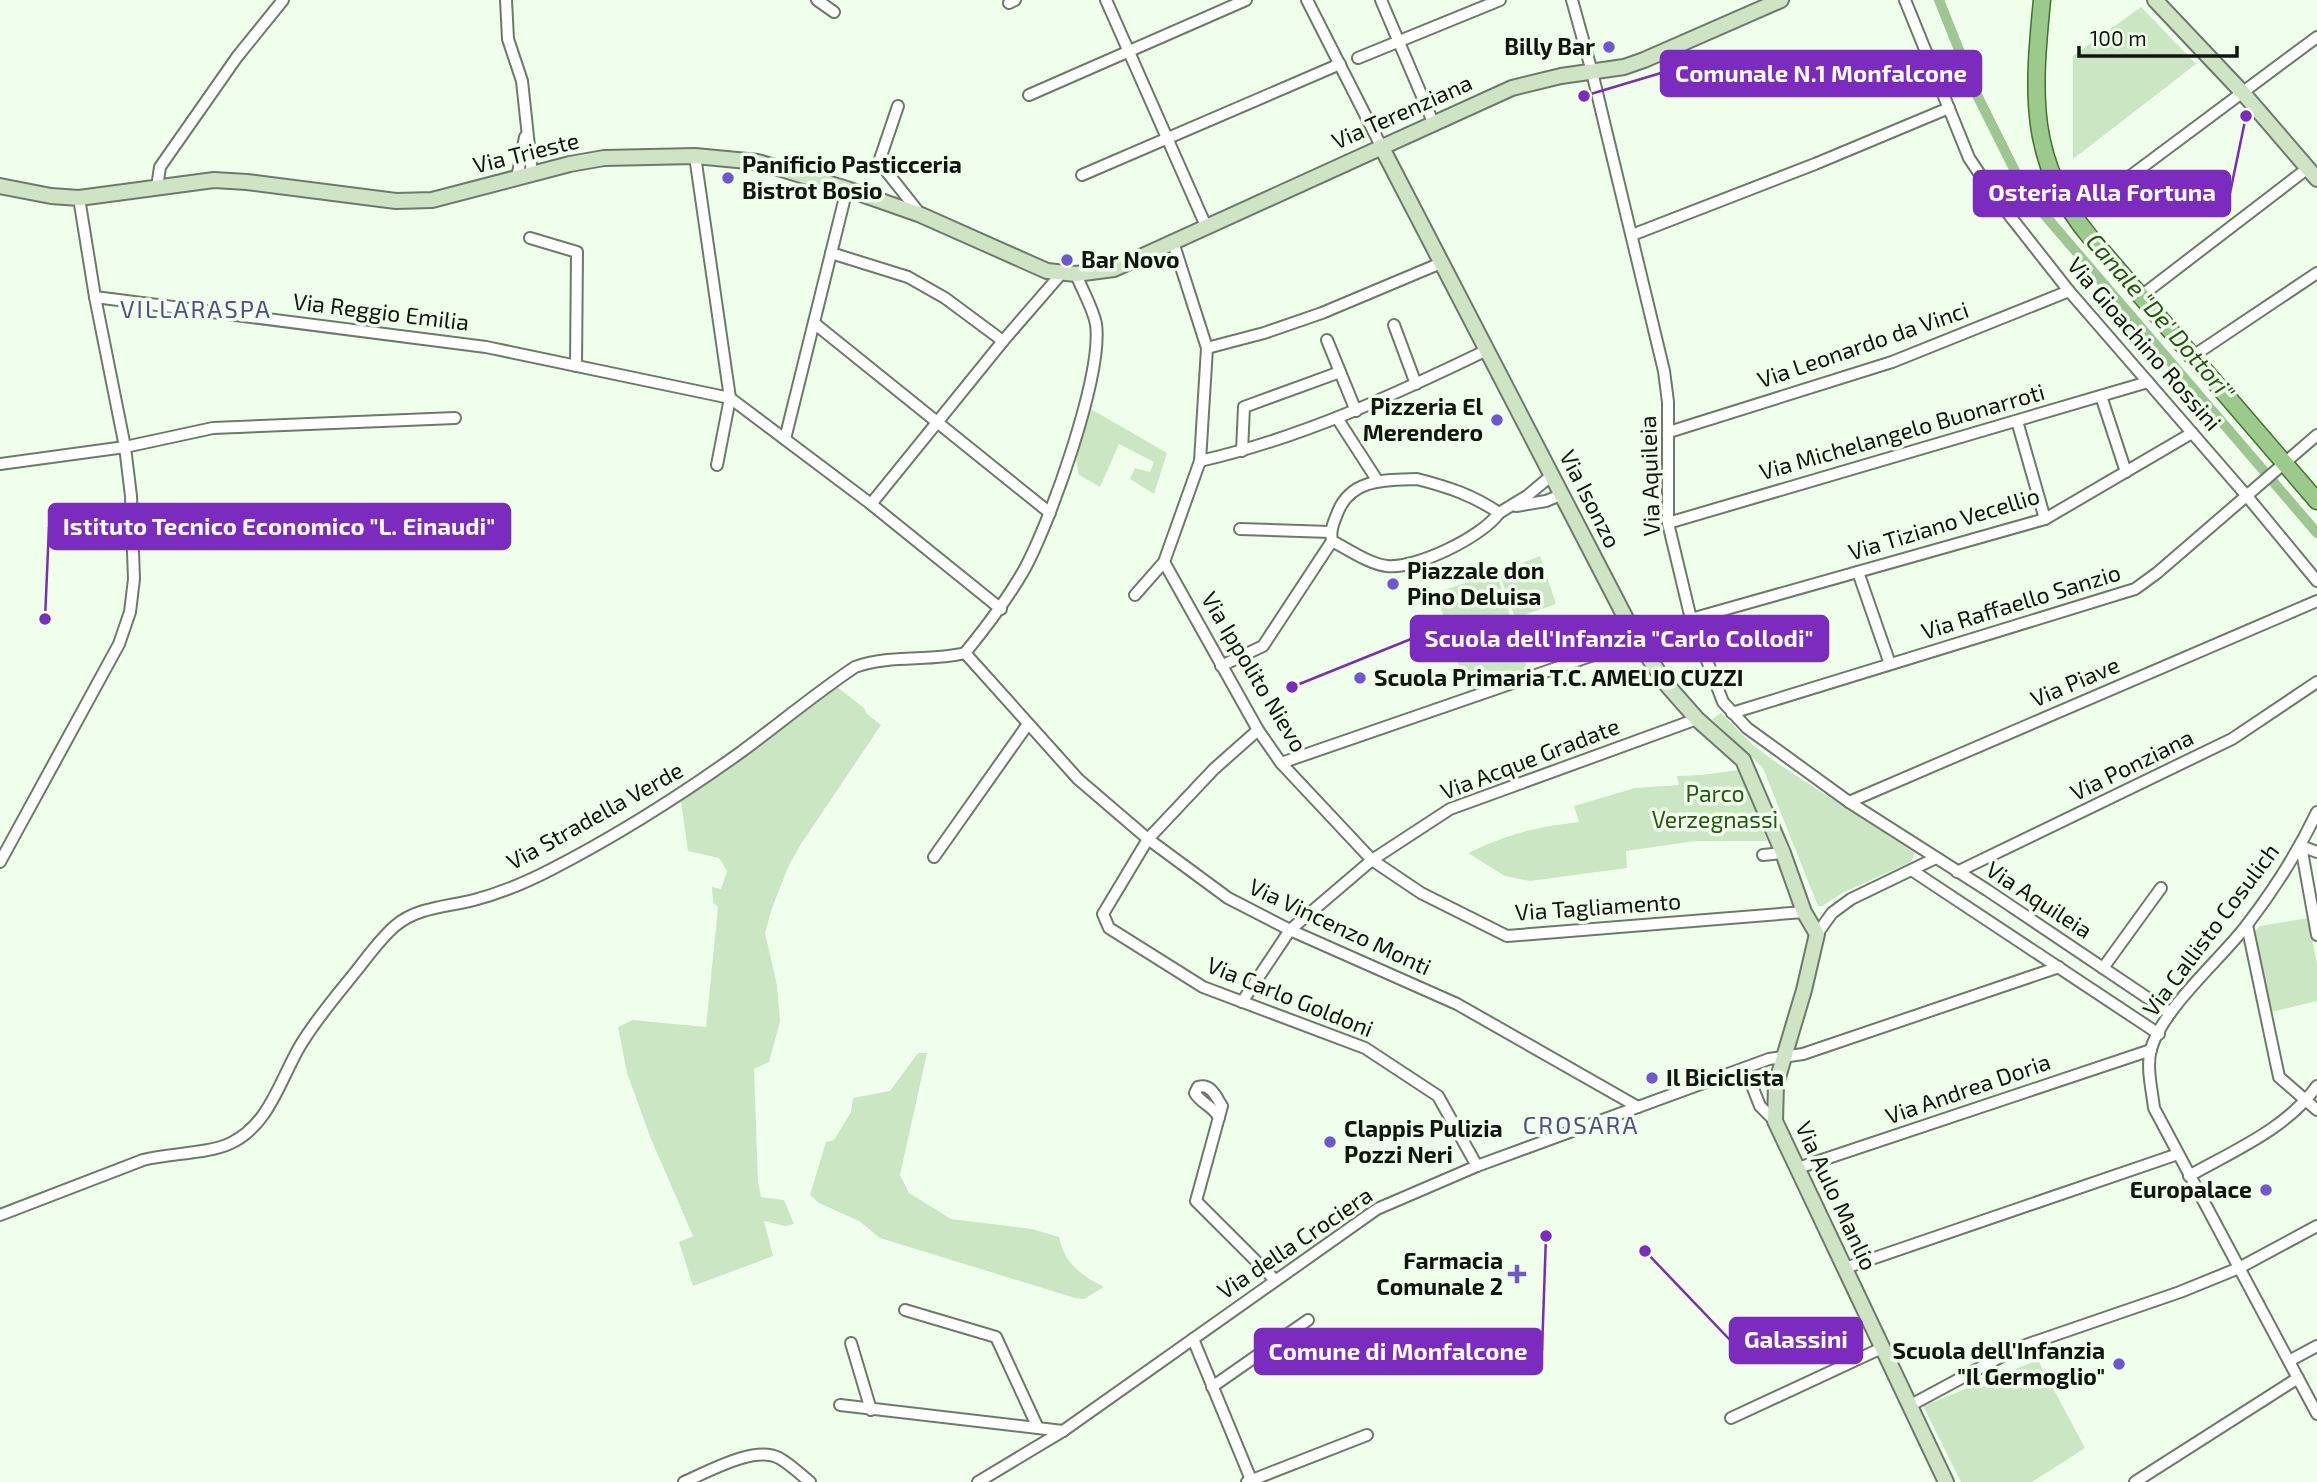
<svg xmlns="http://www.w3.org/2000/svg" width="2317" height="1482" font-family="'Exo 2',sans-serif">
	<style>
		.green { fill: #cae6c2 }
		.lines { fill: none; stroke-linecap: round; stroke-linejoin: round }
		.canal { stroke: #9ec692; stroke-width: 10 }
		.street-casing { stroke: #6d7a69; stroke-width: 14 }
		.secondary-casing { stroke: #6d7a69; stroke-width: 18 }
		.primary-casing { stroke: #40732e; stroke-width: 19 }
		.street { stroke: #fff; stroke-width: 10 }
		.secondary { stroke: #cee4c5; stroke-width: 14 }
		.primary { stroke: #9cc98c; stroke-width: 16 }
		.poi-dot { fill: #6f57d0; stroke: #f0ffec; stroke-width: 2.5 }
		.labels { text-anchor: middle; stroke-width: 7; stroke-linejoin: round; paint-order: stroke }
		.poi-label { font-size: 23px; font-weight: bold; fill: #10150e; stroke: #f0ffec; text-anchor: start }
		.street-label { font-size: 23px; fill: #10150e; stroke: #f0ffec }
		.park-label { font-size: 23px; fill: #275812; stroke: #f0ffec }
		.neighbourhood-label { font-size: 24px; letter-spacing: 2px; fill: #544b89; stroke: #f0ffec }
		.water-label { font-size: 24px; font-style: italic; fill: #23550e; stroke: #f0ffec }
		.leader { fill: none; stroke: #7b2cbf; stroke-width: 2.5 }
		.callout-dot { fill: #7b2cbf; stroke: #f0ffec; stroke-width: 2.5 }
		.callout { fill: #7b2cbf; stroke: #7b2cbf; stroke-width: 2.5 }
		.callout-label { font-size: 24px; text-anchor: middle; font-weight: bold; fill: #fff }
	</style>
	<rect width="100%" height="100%" fill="#f0ffec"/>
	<!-- green -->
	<g class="green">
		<polygon points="2141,7 2196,64 2073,159 2073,56"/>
		<polygon points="1089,408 1167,453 1154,494 1130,479 1135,468 1150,472 1154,462 1119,444 1100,487 1079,475 1075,455"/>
		<polygon points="1540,556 1556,604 1515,618 1499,572"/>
		<polygon points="1496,572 1530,677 1469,697 1436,593"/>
		<polygon points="832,683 864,708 867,714 881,725 801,844 789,865 772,908 765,933 777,985 780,1022 769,1062 754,1069 758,1181 761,1197 784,1200 794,1224 785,1226 764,1221 773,1256 693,1286 679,1242 693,1236 651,1139 627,1073 618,1027 633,1020 706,1027 718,907 713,902 712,887 721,889 727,871 719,858 688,851 680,794"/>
		<polygon points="1721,713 1754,746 1777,763 1915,853 1911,862 1844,892 1822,906 1818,906 1763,768 1712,719"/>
		<path d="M1738,770L1749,790L1767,841H1695L1626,851L1627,868L1530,881L1505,876L1468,853C1508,834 1535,827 1579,822L1574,806L1635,788L1679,785L1677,776L1702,775Z"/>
		<polygon points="2308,918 2317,964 2317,1001 2271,1012 2254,932 2260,926"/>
		<path d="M918,1053H927L900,1175L909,1193L951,1219L1032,1229L1059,1237C1064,1263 1081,1275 1104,1287L1084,1299L1075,1298L880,1238L859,1221L819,1203L810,1195L826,1142L834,1140L851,1112L853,1098L890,1091Z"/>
		<polygon points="2038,1360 2085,1448 2032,1482 1961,1482 1923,1406"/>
	</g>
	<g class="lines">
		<!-- canal -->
		<polyline class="canal" points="1939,0 1977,95 2017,175 2043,213 2317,533"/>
		<defs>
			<g id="street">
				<polyline points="506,0 508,39 522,81 532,174"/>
				<polyline points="817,0 834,12"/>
				<polyline points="1106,0 1206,226"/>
				<polyline points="1307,0 1381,146"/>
				<polyline points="1381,0 1433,122"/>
				<polyline points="1572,0 1592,72 1664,371 1668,402 1668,523 1691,619 1723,702 1747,728 1849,802 1987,890 2170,1013"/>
				<polyline points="1905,0 1969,158 1995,197 2069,291 2246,495 2317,581"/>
				<polyline points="1009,3 1015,0"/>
				<polyline points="1358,58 1500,0"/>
				<polyline points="1029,95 1246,0"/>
				<polyline points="898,106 879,162 921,215"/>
				<polyline points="695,156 730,398 717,465"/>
				<polyline points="1082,175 1340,64"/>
				<polyline points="517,178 525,137"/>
				<polyline points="157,187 160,167 237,57 283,0"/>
				<polyline points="2074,218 2317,37"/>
				<polyline points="1632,235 1815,164 1949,108"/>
				<polyline points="530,238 577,252 576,366"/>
				<polyline points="831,253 908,277 945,298 1003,341"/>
				<polyline points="2141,296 2308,168"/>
				<polyline points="95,297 486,347 730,398 871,504 1001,609"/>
				<polyline points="814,323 1050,513"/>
				<polyline points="1394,325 1416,384"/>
				<polyline points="1327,340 1356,411"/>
				<polyline points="1207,348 1264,333 1322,313 1441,263"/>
				<polyline points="2193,356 2317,273"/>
				<polyline points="2101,396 2126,472"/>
				<polyline points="1337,418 1377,480"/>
				<polyline points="2017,421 2045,519"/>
				<polyline points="1669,432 1892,362 2069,291"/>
				<polyline points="785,439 847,189"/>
				<polyline points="1242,451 1244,407 1340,372"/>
				<path d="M1200,461C1301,438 1394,395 1487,350"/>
				<polyline points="0,464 125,447 213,428 455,418"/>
				<path d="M1417,479C1448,487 1473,495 1499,513C1482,537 1416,569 1387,566C1369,564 1348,549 1332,541C1330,531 1333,524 1337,514C1350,478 1386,480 1417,479Z"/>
				<polyline points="871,504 1003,341 1061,274"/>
				<polyline points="1516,506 1546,501 1563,494"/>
				<polyline points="1499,513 1527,496 1552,475"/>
				<polyline points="1668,523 2148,382"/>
				<polyline points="1240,529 1330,532"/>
				<polyline points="1164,562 1258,730 1281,763 1372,860 1421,893 1507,936 1804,912"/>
				<polyline points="1858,572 1890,664"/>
				<polyline points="1135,595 1164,562 1200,461 1207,348 1173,242"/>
				<polyline points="1691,619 2045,519 2192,433"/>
				<polyline points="965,653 1078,779 1148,839 1228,898 1290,930 1457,1004 1638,1107"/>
				<path d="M965,653C987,626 1007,600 1024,570C1050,523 1103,375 1096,324C1093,308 1082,290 1076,274"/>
				<polyline points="1221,666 1263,646 1332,541"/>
				<polyline points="1732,713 2135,589 2157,573 2317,435"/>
				<polyline points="1258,730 1214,769 1148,839 1103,914 1109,928 1203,987 1365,1048 1438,1096 1477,1166"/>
				<polyline points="1281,763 1637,640"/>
				<polyline points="1849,802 2317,601"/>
				<path d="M2317,812C2298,852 2273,891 2246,926C2219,961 2163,1008 2151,1049C2146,1067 2152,1090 2154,1108L2317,1414"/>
				<polyline points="2301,846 2317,935"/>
				<polyline points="2301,846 2317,852"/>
				<polyline points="1763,855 1783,853"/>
				<polyline points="934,857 1028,724"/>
				<polyline points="0,862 119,644 130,612 134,579 131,496 125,447 95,297 79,198"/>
				<polyline points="1913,871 2159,1034"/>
				<polyline points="1957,872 2232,739 2317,682"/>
				<polyline points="2247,925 2279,1077 2317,1110"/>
				<polyline points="1817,934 1832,913 1851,899 1936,858"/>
				<polyline points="2103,968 2161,888"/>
				<polyline points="1242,1002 1290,930 1372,860 1450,809 1697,719"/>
				<polyline points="1745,1068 1760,1106 1775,1121"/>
				<path d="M1219,1118C1214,1106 1201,1104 1195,1093L1198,1087C1211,1083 1216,1097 1222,1106L1196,1201L1275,1280"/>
				<polyline points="1798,1168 2151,1050"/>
				<path d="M2189,1176C2235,1150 2286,1129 2317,1086"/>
				<path d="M0,1215L143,1160C170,1153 208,1154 231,1143C269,1125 280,1080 300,1046C316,1019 337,995 357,970C369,955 380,939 395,926C417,907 447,907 474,900C501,893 527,882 552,869C618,835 681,795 741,752C779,724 816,693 855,667C891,654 929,662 965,653"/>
				<polyline points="1845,1268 2178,1154"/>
				<polyline points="905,1310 996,1337 1038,1428"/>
				<polyline points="1193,1339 1252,1482"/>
				<polyline points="851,1343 871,1410"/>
				<polyline points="2289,1361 2317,1346"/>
				<polyline points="1212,1387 1308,1320"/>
				<polyline points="840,1405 1063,1431"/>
				<polyline points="1911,1405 2017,1348 2180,1292 2239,1268 2317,1226"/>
				<polyline points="1731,1418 1884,1347"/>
				<path d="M684,1482C708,1472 754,1445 779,1458C790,1464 800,1474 810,1482"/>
				<polyline points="978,1482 1063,1431 1377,1209 1477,1166 1769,1059 1803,1054 2059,967"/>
				<polyline points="1247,1482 1367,1435"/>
				<polyline points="2135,1482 2298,1378"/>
			</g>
			<g id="secondary">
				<polyline points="2155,0 2243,93 2317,179"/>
				<polyline points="1381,146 1637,640 1667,685 1697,719 1743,760 1783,853 1804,912 1817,934 1804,990 1776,1084 1775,1121 1946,1482"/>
				<polyline points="0,186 51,196 79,198 214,180 247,182 396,201 432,200 570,164 604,158 695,156 758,162 847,189 921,215 1047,271 1076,274 1114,269 1512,88 1561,76 1624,67 1644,60 1781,0"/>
			</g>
			<path id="primary" d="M2042,0C2033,92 2027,162 2090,237L2317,501"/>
		</defs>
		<!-- street casing -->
		<use href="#street" class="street-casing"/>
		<!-- secondary casing -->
		<use href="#secondary" class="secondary-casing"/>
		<!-- primary casing -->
		<use href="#primary" class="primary-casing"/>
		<!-- street -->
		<use href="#street" class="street"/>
		<!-- secondary -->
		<use href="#secondary" class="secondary"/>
		<!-- primary -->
		<use href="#primary" class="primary"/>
	</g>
	<!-- markers -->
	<g class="poi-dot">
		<circle cx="1609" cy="47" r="7"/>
		<circle cx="728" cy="178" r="7"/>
		<circle cx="1067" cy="260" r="7"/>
		<circle cx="1497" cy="420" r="7"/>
		<circle cx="1393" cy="584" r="7"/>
		<circle cx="1360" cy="678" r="7"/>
		<circle cx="1652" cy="1078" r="7"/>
		<circle cx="1330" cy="1142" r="7"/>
		<circle cx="2266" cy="1190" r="7"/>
		<path d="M1513.5 1263.5h7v7h7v7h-7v7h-7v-7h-7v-7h7z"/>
		<circle cx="2119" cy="1364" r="7"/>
	</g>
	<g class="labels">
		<!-- poi labels -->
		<g class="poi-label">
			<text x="1595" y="55" text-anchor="end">Billy Bar</text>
			<text x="742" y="173">Panificio Pasticceria<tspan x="742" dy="26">Bistrot Bosio</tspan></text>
			<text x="1081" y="268">Bar Novo</text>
			<text x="1483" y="415" text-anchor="end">Pizzeria El<tspan x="1483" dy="26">Merendero</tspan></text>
			<text x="1407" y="579">Piazzale don<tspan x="1407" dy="26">Pino Deluisa</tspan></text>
			<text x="1374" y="686">Scuola Primaria T.C. AMELIO CUZZI</text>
			<text x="1666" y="1086">Il Biciclista</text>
			<text x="1344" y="1137">Clappis Pulizia<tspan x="1344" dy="26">Pozzi Neri</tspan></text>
			<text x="2252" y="1198" text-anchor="end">Europalace</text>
			<text x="1503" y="1269" text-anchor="end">Farmacia<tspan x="1503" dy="26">Comunale 2</tspan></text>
			<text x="2105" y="1359" text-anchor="end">Scuola dell'Infanzia<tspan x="2105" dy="26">"Il Germoglio"</tspan></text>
		</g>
		<!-- street labels -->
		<g class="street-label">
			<text transform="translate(1402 112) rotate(-24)" y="8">Via Terenziana</text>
			<text transform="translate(526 153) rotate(-14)" y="8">Via Trieste</text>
			<text transform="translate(381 312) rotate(7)" y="8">Via Reggio Emilia</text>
			<text transform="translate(2144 344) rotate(49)" y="8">Via Gioachino Rossini</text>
			<text transform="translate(1863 345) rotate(-19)" y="8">Via Leonardo da Vinci</text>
			<text transform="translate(1902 432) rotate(-16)" y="8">Via Michelangelo Buonarroti</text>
			<text transform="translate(1650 476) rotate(-92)" y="8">Via Aquileia</text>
			<text transform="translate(1590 499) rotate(63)" y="8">Via Isonzo</text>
			<text transform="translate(1944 524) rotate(-17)" y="8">Via Tiziano Vecellio</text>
			<text transform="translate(2021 602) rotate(-17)" y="8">Via Raffaello Sanzio</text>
			<text transform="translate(1254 672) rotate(59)" y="8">Via Ippolito Nievo</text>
			<text transform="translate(2075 682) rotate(-23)" y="8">Via Piave</text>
			<text transform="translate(1530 759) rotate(-21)" y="8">Via Acque Gradate</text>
			<text transform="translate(2132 765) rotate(-26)" y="8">Via Ponziana</text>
			<text transform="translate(595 816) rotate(-29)" y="8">Via Stradella Verde</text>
			<text transform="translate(2039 900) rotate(33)" y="8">Via Aquileia</text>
			<text transform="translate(1598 907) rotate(-4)" y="8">Via Tagliamento</text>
			<text transform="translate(1340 927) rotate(25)" y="8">Via Vincenzo Monti</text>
			<text transform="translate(2211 930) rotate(-53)" y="8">Via Callisto Cosulich</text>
			<text transform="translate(1290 997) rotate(22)" y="8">Via Carlo Goldoni</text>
			<text transform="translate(1968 1089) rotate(-19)" y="8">Via Andrea Doria</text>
			<text transform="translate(1836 1196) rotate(65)" y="8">Via Aulo Manlio</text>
			<text transform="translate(1295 1243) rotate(-34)" y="8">Via della Crociera</text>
		</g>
		<!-- park labels -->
		<g class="park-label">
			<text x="1715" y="802">Parco<tspan x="1715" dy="26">Verzegnassi</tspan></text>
		</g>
		<!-- neighbourhood labels -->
		<g class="neighbourhood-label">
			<text x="196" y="318">VILLARASPA</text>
			<text x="1581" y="1134">CROSARA</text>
		</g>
		<!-- water labels -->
		<g class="water-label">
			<text transform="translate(2160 317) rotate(49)" y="8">Canale "De' Dottori"</text>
		</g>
	</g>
	<!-- callouts -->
	<path class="leader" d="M1584 96L1661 73M2246 116L2230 193M45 619L49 527M1292 687L1411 639M1645 1251L1730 1340M1546 1236L1542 1351"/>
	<g class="callout-dot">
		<circle cx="1584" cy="96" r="7"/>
		<circle cx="2246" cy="116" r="7"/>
		<circle cx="45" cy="619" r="7"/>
		<circle cx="1292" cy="687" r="7"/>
		<circle cx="1645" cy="1251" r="7"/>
		<circle cx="1546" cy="1236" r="7"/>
	</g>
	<g class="callout">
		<rect x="1661" y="51" width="320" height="45" rx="7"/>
		<rect x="1974" y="171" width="256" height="45" rx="7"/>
		<rect x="49" y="504" width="461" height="45" rx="7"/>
		<rect x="1411" y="616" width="417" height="45" rx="7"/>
		<rect x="1730" y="1318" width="132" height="45" rx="7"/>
		<rect x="1255" y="1329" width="287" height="45" rx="7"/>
	</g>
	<g class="callout-label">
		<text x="1821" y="82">Comunale N.1 Monfalcone</text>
		<text x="2102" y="201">Osteria Alla Fortuna</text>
		<text x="279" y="535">Istituto Tecnico Economico "L. Einaudi"</text>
		<text x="1619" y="647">Scuola dell'Infanzia "Carlo Collodi"</text>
		<text x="1796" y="1348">Galassini</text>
		<text x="1398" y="1360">Comune di Monfalcone</text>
	</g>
	<!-- scale -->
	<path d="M2079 46v10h158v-10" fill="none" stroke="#10150e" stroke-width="3.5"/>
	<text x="2090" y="46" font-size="21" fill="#10150e" stroke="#f0ffec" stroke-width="5" paint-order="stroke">100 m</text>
</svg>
